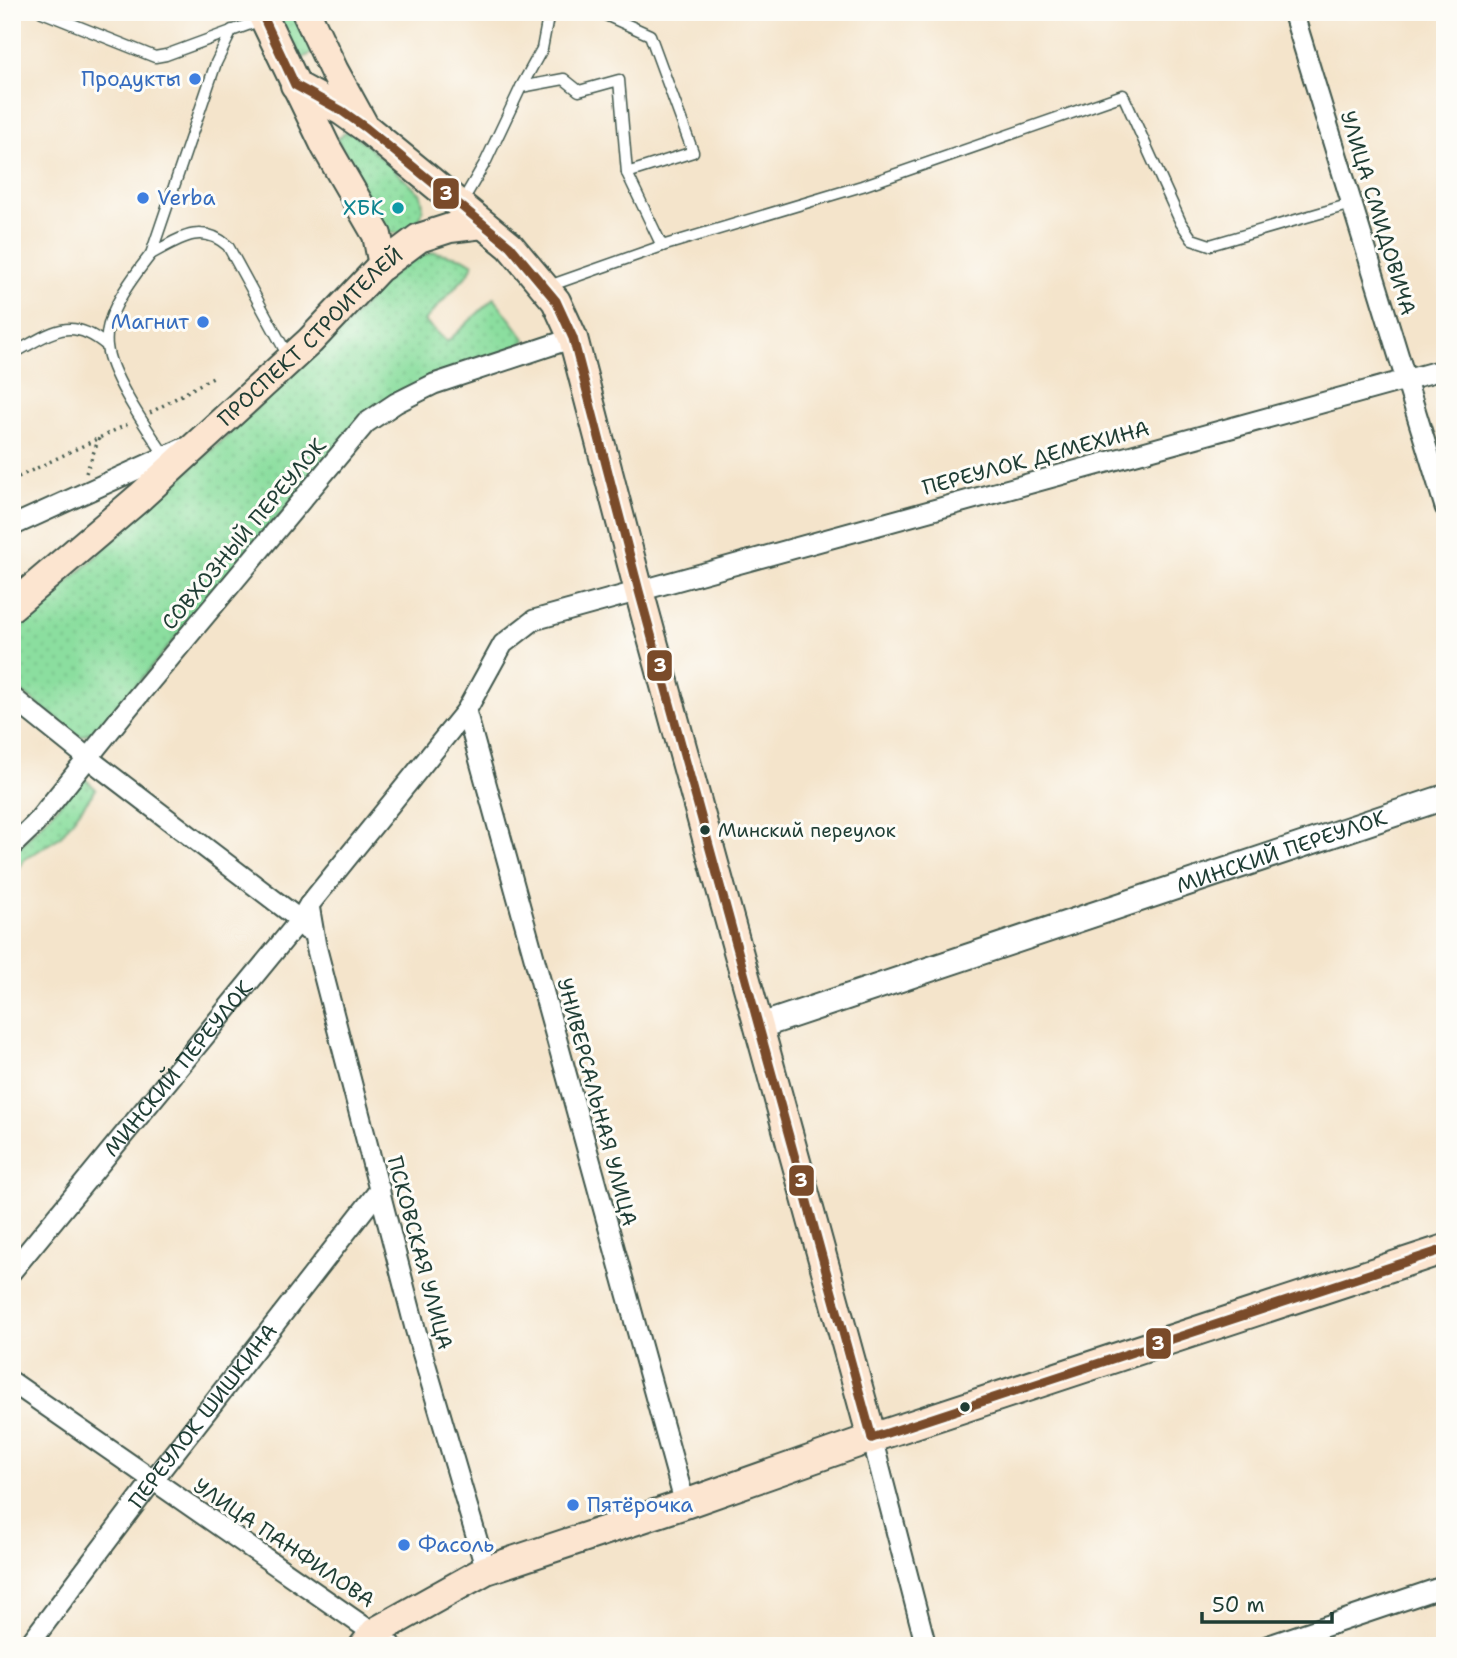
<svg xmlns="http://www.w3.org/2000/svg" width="1457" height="1658" font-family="'Shantell Sans',sans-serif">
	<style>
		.grass { fill: url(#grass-dots); stroke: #558e6a; stroke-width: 2 }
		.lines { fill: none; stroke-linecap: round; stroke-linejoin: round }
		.service-casing { stroke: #3f564b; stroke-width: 13 }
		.minor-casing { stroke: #3f564b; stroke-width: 23 }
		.tertiary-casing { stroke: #3f564b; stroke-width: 28 }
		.secondary-casing { stroke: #3f564b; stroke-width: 32 }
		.path { stroke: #3f564b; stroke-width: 3.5; stroke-dasharray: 2 5; stroke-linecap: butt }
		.service { stroke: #fff; stroke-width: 10 }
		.minor { stroke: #fff; stroke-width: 19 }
		.tertiary { stroke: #fff; stroke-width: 24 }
		.secondary { stroke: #fce5d0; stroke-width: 28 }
		.bus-1-casing { stroke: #fdfcf7; stroke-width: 14 }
		.bus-1 { stroke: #7a4b2a; stroke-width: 9 }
		.shop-dot { fill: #3f7fe0; stroke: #fdfcf7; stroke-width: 2.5 }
		.culture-dot { fill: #0f9aa8; stroke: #fdfcf7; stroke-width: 2.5 }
		.bus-dot { fill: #1f3d34; stroke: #fdfcf7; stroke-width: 2.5 }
		.labels { text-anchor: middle; stroke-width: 6; stroke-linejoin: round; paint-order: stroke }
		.bus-label { font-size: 19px; fill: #1f3d34; stroke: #fdfcf7; text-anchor: start }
		.shop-label { font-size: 21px; fill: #366cbe; stroke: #fdfcf7; text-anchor: start }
		.culture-label { font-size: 21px; fill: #0d838f; stroke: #fdfcf7; text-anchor: end }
		.street-label { font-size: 21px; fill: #1f3d34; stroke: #fdfcf7 }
		.line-badge { stroke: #fdfcf7; stroke-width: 2.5 }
		.badge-label { font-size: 19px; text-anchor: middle; font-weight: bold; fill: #fff }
	</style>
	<defs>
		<pattern id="grass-dots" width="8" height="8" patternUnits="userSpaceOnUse" patternTransform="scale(1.75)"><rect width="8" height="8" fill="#8bde9f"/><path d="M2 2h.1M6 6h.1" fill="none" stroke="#78bf8a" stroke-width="1.8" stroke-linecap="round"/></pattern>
	</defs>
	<rect width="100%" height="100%" fill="#fdfcf7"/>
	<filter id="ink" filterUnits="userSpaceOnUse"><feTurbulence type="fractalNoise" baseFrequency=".0143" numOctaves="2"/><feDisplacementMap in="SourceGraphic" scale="14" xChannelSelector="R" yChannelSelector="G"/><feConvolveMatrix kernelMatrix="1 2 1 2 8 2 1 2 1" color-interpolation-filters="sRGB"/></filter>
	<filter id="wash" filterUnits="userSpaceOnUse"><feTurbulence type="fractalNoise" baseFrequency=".00686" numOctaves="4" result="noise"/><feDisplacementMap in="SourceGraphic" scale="28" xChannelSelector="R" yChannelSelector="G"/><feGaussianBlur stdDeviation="1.57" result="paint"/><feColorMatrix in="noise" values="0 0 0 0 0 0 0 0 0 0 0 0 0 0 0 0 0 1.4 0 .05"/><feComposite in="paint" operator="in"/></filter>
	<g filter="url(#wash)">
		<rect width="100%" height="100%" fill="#f4e4cb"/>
		<!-- grass -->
		<g class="grass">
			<polygon points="273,12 297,12 315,52 296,61"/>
			<path d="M345,132L354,134L420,193C430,217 411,239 386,232L337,140Z"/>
			<path d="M434,252L463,258L473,264L469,273L424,321L447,342L494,298L526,340L515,349L393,396L247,550L136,686L95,731L80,737L12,684V630L64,586L346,326C371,299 397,260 434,252Z"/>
			<polygon points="84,778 96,789 60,837 25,859 12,876 12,855"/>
		</g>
	</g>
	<g filter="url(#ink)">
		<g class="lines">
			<defs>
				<g id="service">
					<polyline points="42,12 155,57 166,55 264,19"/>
					<polyline points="521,87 542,49 549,12"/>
					<polyline points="627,173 662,246"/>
					<polyline points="462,202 486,161 521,87 564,79 579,91 619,80 627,173 693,152 650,35 599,12"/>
					<path d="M151,254C179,239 201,222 228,246L288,356"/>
					<polyline points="546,287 662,246 862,186 1123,95 1181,223 1192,239 1210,245 1351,204"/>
					<path d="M12,354C50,334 69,314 106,345"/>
					<path d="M165,456C148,430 110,376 107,346C103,315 133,277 151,254L216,63L232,30"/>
				</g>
				<g id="minor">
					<polyline points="1293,12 1445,507"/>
					<polyline points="12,526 184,448"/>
					<polyline points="12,697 88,758 300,920 307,930"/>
					<polyline points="466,711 685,1504"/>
					<polyline points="12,846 35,824 128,708 366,423 396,403 434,384 573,338"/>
					<polyline points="309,905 316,946 415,1328 486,1570"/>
					<path id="s1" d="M12,1271L300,920L309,905L466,711L503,644L534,620L1445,369"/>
					<polyline points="12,1382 392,1646"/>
					<polyline points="872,1438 926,1646"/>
					<path id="s2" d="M28,1646L153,1480L380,1189"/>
					<polyline points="1267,1646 1445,1586"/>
				</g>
				<g id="tertiary">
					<path id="s3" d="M760,1026L1445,797"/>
				</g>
				<g id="secondary">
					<polyline points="261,12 326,147 377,235 383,265"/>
					<polyline points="306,12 334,71 362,122"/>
					<polyline points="295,85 342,111 366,128 510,246 556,301 573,338 639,591 872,1438"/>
					<path id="s4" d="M12,606L140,497L310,341L379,268L419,238L450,228L483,224"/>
					<polyline points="364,1646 375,1632 486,1570 685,1504 872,1438 1445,1249"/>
				</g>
			</defs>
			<!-- service casing -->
			<use href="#service" class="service-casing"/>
			<!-- minor casing -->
			<use href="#minor" class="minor-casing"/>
			<!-- tertiary casing -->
			<use href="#tertiary" class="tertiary-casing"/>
			<!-- secondary casing -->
			<use href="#secondary" class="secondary-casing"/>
			<!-- path -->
			<g class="path">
				<polyline points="150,413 213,377"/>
				<polyline points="86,473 99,438"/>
				<polyline points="12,480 130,423"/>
			</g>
			<!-- service -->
			<use href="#service" class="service"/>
			<!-- minor -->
			<use href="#minor" class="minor"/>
			<!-- tertiary -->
			<use href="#tertiary" class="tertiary"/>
			<!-- secondary -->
			<use href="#secondary" class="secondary"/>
			<defs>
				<g id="bus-1">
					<polyline points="261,12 295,85 342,111 366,128 510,246 556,301 573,338 639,591 872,1438"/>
					<polyline points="872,1438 1445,1249"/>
				</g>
			</defs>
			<!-- bus-1 casing -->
			<use href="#bus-1" class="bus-1-casing"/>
			<!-- bus-1 -->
			<use href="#bus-1" class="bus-1"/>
		</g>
	</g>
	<!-- markers -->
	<g class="shop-dot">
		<circle cx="195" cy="79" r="7"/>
		<circle cx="143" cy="198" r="7"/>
		<circle cx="203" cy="322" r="7"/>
		<circle cx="573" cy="1505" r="7"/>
		<circle cx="404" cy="1545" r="7"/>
	</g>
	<circle class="culture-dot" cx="398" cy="208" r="7"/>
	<g class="bus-dot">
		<circle cx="705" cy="830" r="6"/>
		<circle cx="965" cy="1407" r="6"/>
	</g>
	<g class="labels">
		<!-- bus labels -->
		<g class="bus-label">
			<text x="718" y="837">Минский переулок</text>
		</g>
		<!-- shop labels -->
		<g class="shop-label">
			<text x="181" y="86" text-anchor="end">Продукты</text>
			<text x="157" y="205">Verba</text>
			<text x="189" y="329" text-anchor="end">Магнит</text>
			<text x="587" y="1512">Пятёрочка</text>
			<text x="418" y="1552">Фасоль</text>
		</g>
		<!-- culture labels -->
		<g class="culture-label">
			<text x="384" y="215">ХБК</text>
		</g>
		<!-- street labels -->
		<g class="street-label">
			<text transform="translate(1378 213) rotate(73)" y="7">УЛИЦА СМИДОВИЧА</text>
			<text dy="7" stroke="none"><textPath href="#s4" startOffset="402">ПРОСПЕКТ СТРОИТЕЛЕЙ</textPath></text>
			<text transform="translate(1036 458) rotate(-15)" y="7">ПЕРЕУЛОК ДЕМЕХИНА</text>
			<text transform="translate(244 534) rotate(-50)" y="7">СОВХОЗНЫЙ ПЕРЕУЛОК</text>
			<text dy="7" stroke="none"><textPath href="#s3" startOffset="550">МИНСКИЙ ПЕРЕУЛОК</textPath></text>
			<text dy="7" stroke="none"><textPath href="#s1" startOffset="262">МИНСКИЙ ПЕРЕУЛОК</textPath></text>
			<text transform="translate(597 1102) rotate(75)" y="7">УНИВЕРСАЛЬНАЯ УЛИЦА</text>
			<text transform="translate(420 1253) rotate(75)" y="7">ПСКОВСКАЯ УЛИЦА</text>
			<text dy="7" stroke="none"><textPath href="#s2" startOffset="289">ПЕРЕУЛОК ШИШКИНА</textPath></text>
			<text transform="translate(284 1543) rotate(34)" y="7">УЛИЦА ПАНФИЛОВА</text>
		</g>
	</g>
	<g class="line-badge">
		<rect x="432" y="177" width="28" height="33" rx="7" fill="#7a4b2a"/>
		<rect x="646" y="649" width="27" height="33" rx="7" fill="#7a4b2a"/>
		<rect x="788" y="1164" width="27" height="33" rx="7" fill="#7a4b2a"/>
		<rect x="1145" y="1327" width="27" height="33" rx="7" fill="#7a4b2a"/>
	</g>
	<g class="badge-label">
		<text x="446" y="200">3</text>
		<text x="660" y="672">3</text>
		<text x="801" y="1187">3</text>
		<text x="1158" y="1350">3</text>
	</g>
	<!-- margin -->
	<rect width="1457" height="1658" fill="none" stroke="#fdfcf7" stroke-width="42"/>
	<!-- scale -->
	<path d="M1202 1612v10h130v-10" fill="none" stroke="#1f3d34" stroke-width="3.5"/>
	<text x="1212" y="1612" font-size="21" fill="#1f3d34" stroke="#fdfcf7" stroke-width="5" paint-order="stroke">50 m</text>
</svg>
